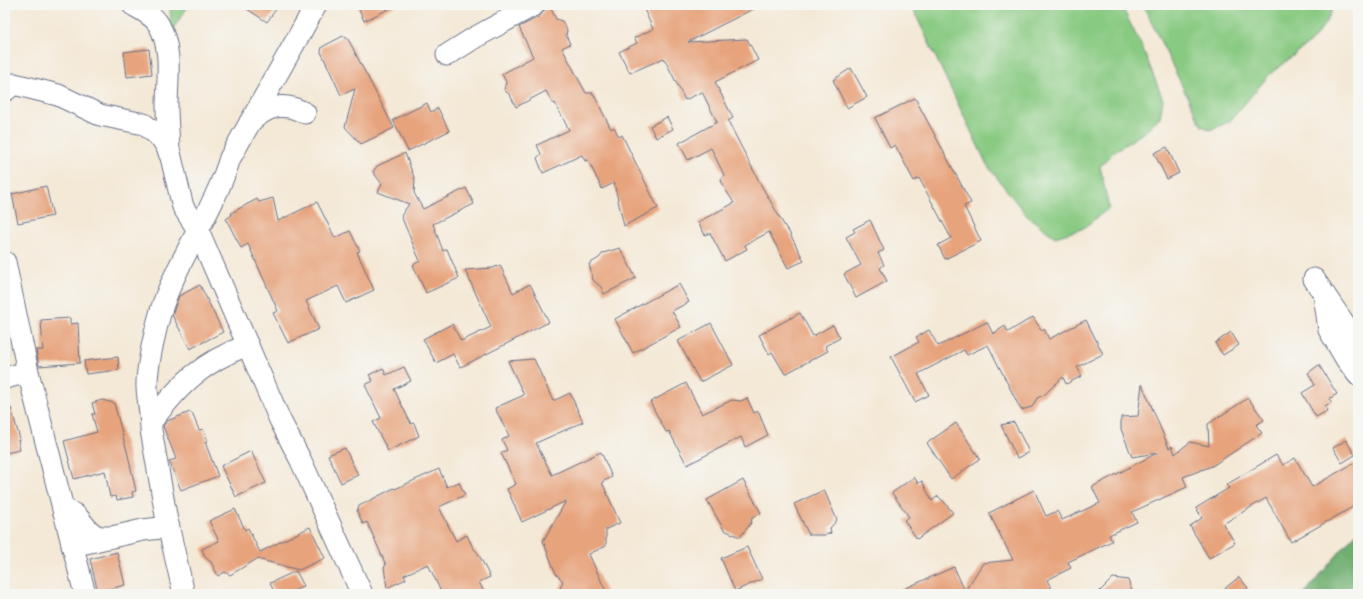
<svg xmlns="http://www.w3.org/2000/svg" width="1363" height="599" font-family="Caveat,sans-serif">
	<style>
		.green { fill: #89ca82; stroke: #527c70 }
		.forest { fill: #6eae70; stroke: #446e67 }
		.building { fill: #e7a37c }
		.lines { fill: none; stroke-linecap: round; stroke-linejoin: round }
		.minor-casing { stroke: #677088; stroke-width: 23 }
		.minor { stroke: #fff; stroke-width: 21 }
	</style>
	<rect width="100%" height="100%" fill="#f6f6f2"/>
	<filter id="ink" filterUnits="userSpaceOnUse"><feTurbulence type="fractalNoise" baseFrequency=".025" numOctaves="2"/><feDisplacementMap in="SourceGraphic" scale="8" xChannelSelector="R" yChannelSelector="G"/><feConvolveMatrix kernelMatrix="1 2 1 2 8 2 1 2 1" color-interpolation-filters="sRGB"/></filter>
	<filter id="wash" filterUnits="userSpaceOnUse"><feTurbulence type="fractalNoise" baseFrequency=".012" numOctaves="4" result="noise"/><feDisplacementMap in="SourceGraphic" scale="16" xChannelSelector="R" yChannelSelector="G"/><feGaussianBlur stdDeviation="0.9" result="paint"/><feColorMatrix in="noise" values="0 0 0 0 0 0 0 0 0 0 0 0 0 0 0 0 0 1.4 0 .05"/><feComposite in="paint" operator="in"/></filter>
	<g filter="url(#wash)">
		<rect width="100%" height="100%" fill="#f4e9d7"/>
		<!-- green -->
		<g class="green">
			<polygon points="170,5 189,5 171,32"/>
			<polygon points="911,5 1121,5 1143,49 1163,100 1160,117 1146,131 1115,151 1100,166 1109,208 1082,229 1055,237 1027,216 987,165"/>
			<polygon points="1143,5 1334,5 1327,21 1312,41 1270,74 1229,122 1210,130 1201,125"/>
		</g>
		<!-- forest -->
		<polygon class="forest" points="1358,531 1358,594 1304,594 1353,536"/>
		<g id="blocks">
			<!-- building -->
			<g class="building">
				<polygon points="241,5 279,5 267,22"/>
				<polygon points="357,5 397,5 364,21"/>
				<polygon points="642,5 761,5 688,42 747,39 758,60 715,82 733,118 728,121 761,185 787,230 788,230 804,261 788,268 769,232 745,245 747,249 725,261 710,233 705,235 698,222 734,203 722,184 721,179 724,175 711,148 688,160 679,143 717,122 702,92 685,100 664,58 630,73 619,52 637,43 634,38 653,29"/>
				<polygon points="550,7 556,19 562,21 567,30 566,35 570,44 562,48 580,82 586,93 593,93 611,129 614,127 619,137 622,135 658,208 624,226 614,183 602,189 588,160 585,161 582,155 543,173 537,158 541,154 537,145 569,130 555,103 553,104 546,91 516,107 510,95 504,90 506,82 502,74 533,57 519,27 540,16 545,9"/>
				<polygon points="343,36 348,39 394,128 361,144 345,127 355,89 341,95 321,52 322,47"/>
				<polygon points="149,49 152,74 127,77 124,52"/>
				<polygon points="851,68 867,97 847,108 833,80"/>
				<polygon points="915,98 971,203 964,206 981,241 945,259 938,245 951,238 919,178 914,181 895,145 890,148 875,118"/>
				<polygon points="427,103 431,112 438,108 449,131 408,151 393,120"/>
				<polygon points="667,117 673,129 656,138 650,126"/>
				<polygon points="1167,147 1179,173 1167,179 1154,153"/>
				<polygon points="405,153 415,180 414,193 423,209 466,188 474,204 433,224 443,251 447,249 459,278 426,293 413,265 420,261 401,216 409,204 378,192 382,184 373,172 377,166"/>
				<polygon points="46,186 53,216 18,223 12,194"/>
				<polygon points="273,198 278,221 317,202 335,238 350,231 360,251 357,252 374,290 346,303 338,286 306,301 319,329 288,343 273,313 278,311 248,244 241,248 226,219 232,215 231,213 257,199 259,202"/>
				<polygon points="870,220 884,250 878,253 884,265 880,268 887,281 856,298 844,274 861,265 846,237 855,232 853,229"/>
				<polygon points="620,248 636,278 604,294 601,287 593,280 589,264 599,258 603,253"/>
				<polygon points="500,265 513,293 530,284 549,322 465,365 460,367 453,354 436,363 423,339 452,324 461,341 491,327 465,270 493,268"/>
				<polygon points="679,284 689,302 672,311 681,327 633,353 615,319"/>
				<polygon points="200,285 223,332 190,349 172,315 179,296"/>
				<polygon points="800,313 813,336 833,325 840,338 825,346 828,351 785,374 772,352 769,354 759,335"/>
				<polygon points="1033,317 1042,331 1044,329 1049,339 1086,320 1103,354 1077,367 1082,376 1066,384 1063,377 1044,395 1037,398 1032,407 1021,410 988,345 967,355 964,350 918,374 929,395 915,402 891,357 919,342 916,337 929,330 938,346 987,322 993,334 1005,326 1008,332"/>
				<polygon points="70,318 70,324 78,323 80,363 39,366 36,350 43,350 41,320"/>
				<polygon points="711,323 733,365 700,382 678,341"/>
				<polygon points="1231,332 1239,345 1223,355 1215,343"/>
				<polygon points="118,357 119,370 86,374 84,361"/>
				<polygon points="534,359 553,401 570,393 583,422 536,443 552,475 601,452 612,477 602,482 620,523 606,529 606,546 589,554 607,594 558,594 563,581 556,574 543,541 566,501 522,522 507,489 516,484 501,453 507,450 502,440 509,436 495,408 524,395 508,361"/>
				<polygon points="1319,365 1337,394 1329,399 1332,402 1325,406 1327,411 1316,417 1302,393 1315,385 1308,373"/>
				<polygon points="404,367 411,381 394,389 411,424 414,423 419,436 388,451 373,422 381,418 365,385 373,381 369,375 383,368 386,375"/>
				<polygon points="686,383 702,414 732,400 741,401 747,398 754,413 758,411 768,435 745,447 741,437 687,465 669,431 666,432 650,402"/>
				<polygon points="1142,384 1169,448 1172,446 1175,454 1190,442 1209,446 1208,424 1248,398 1264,420 1256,425 1262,433 1212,466 1183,477 1187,487 1132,512 1137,522 1109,535 1112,541 1068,562 1071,568 1047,580 1054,594 892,594 954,567 965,591 983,563 1013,560 989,513 1034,490 1046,516 1057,511 1062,520 1100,503 1092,487 1157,453 1132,457 1121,429 1121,417 1138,416"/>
				<polygon points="102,400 114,403 128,455 136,491 132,492 133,497 117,500 116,496 110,497 105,471 74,479 64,441 97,432 92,414 95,414 92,403"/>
				<polygon points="11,408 20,439 18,440 20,450 5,453 5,409"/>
				<polygon points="190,412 192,413 199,430 203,429 208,441 205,442 218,476 181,490 169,461 176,459 163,426 167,421"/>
				<polygon points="1014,422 1029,452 1017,458 1001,425"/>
				<polygon points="956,423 980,459 951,479 927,443"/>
				<polygon points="1346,440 1355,455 1342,463 1333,448"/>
				<polygon points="345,448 358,475 341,483 328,455"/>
				<polygon points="251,451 266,483 236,497 221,466"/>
				<polygon points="1276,455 1283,465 1295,458 1312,487 1354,463 1358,470 1358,504 1291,542 1266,498 1223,524 1235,543 1209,558 1190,526 1202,518 1196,508 1229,488 1226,485"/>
				<polygon points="439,469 447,487 459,482 465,495 439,507 456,541 467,535 473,548 478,553 490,577 479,582 485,594 442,594 428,564 404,575 406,579 387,588 384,567 386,565 367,522 363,524 357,511 359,506 394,488 395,489"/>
				<polygon points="914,477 918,483 922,481 932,501 938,496 946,504 953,513 917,539 904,520 909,517 892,493"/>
				<polygon points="743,480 761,513 752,518 751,523 740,537 724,530 707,500"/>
				<polygon points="824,490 837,520 830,528 831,533 825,535 809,535 794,504"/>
				<polygon points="235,509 245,530 248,528 260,552 310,527 325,558 299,570 257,559 230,575 225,572 218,576 211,562 205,557 202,549 219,541 209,521"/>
				<polygon points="747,547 762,579 735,591 721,558"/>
				<polygon points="117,552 125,585 98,592 90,559"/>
				<polygon points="296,571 304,586 287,594 275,594 270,583"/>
				<polygon points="1239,577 1248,588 1241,594 1218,594"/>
				<polygon points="1113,578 1128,580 1133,594 1097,594"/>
			</g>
		</g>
	</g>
	<g filter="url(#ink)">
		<use href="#blocks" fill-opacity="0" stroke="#677088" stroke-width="1"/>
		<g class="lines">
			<defs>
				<g id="minor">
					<path d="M133,5C142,10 154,16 159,25C173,50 167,80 167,107C167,122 169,138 169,153"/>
					<polyline points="447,55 474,38 534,5"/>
					<polyline points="5,91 14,84 58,95 100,115 144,124 162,139 170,153 183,207 198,230 280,420 301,461 362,594"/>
					<path d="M250,122C268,106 283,101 305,113"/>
					<polyline points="5,262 28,372 85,594"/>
					<polyline points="1314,279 1358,344"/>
					<polyline points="1324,294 1329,330 1346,359 1358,375"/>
					<polyline points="5,378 28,372"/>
					<path d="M151,422C180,384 202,362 248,345"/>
					<path d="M63,510C83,513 81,529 97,536C100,537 106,537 110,537"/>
					<polyline points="72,546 143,530 169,527"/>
					<path d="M184,594L167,521L151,430C151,415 148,402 147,388C146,367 158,316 166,296C185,248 215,207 230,158L316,5"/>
				</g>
			</defs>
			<!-- minor casing -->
			<use href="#minor" class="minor-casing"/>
			<!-- minor -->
			<use href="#minor" class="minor"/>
		</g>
	</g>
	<!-- margin -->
	<rect width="1363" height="599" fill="none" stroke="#f6f6f2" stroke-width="20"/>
</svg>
